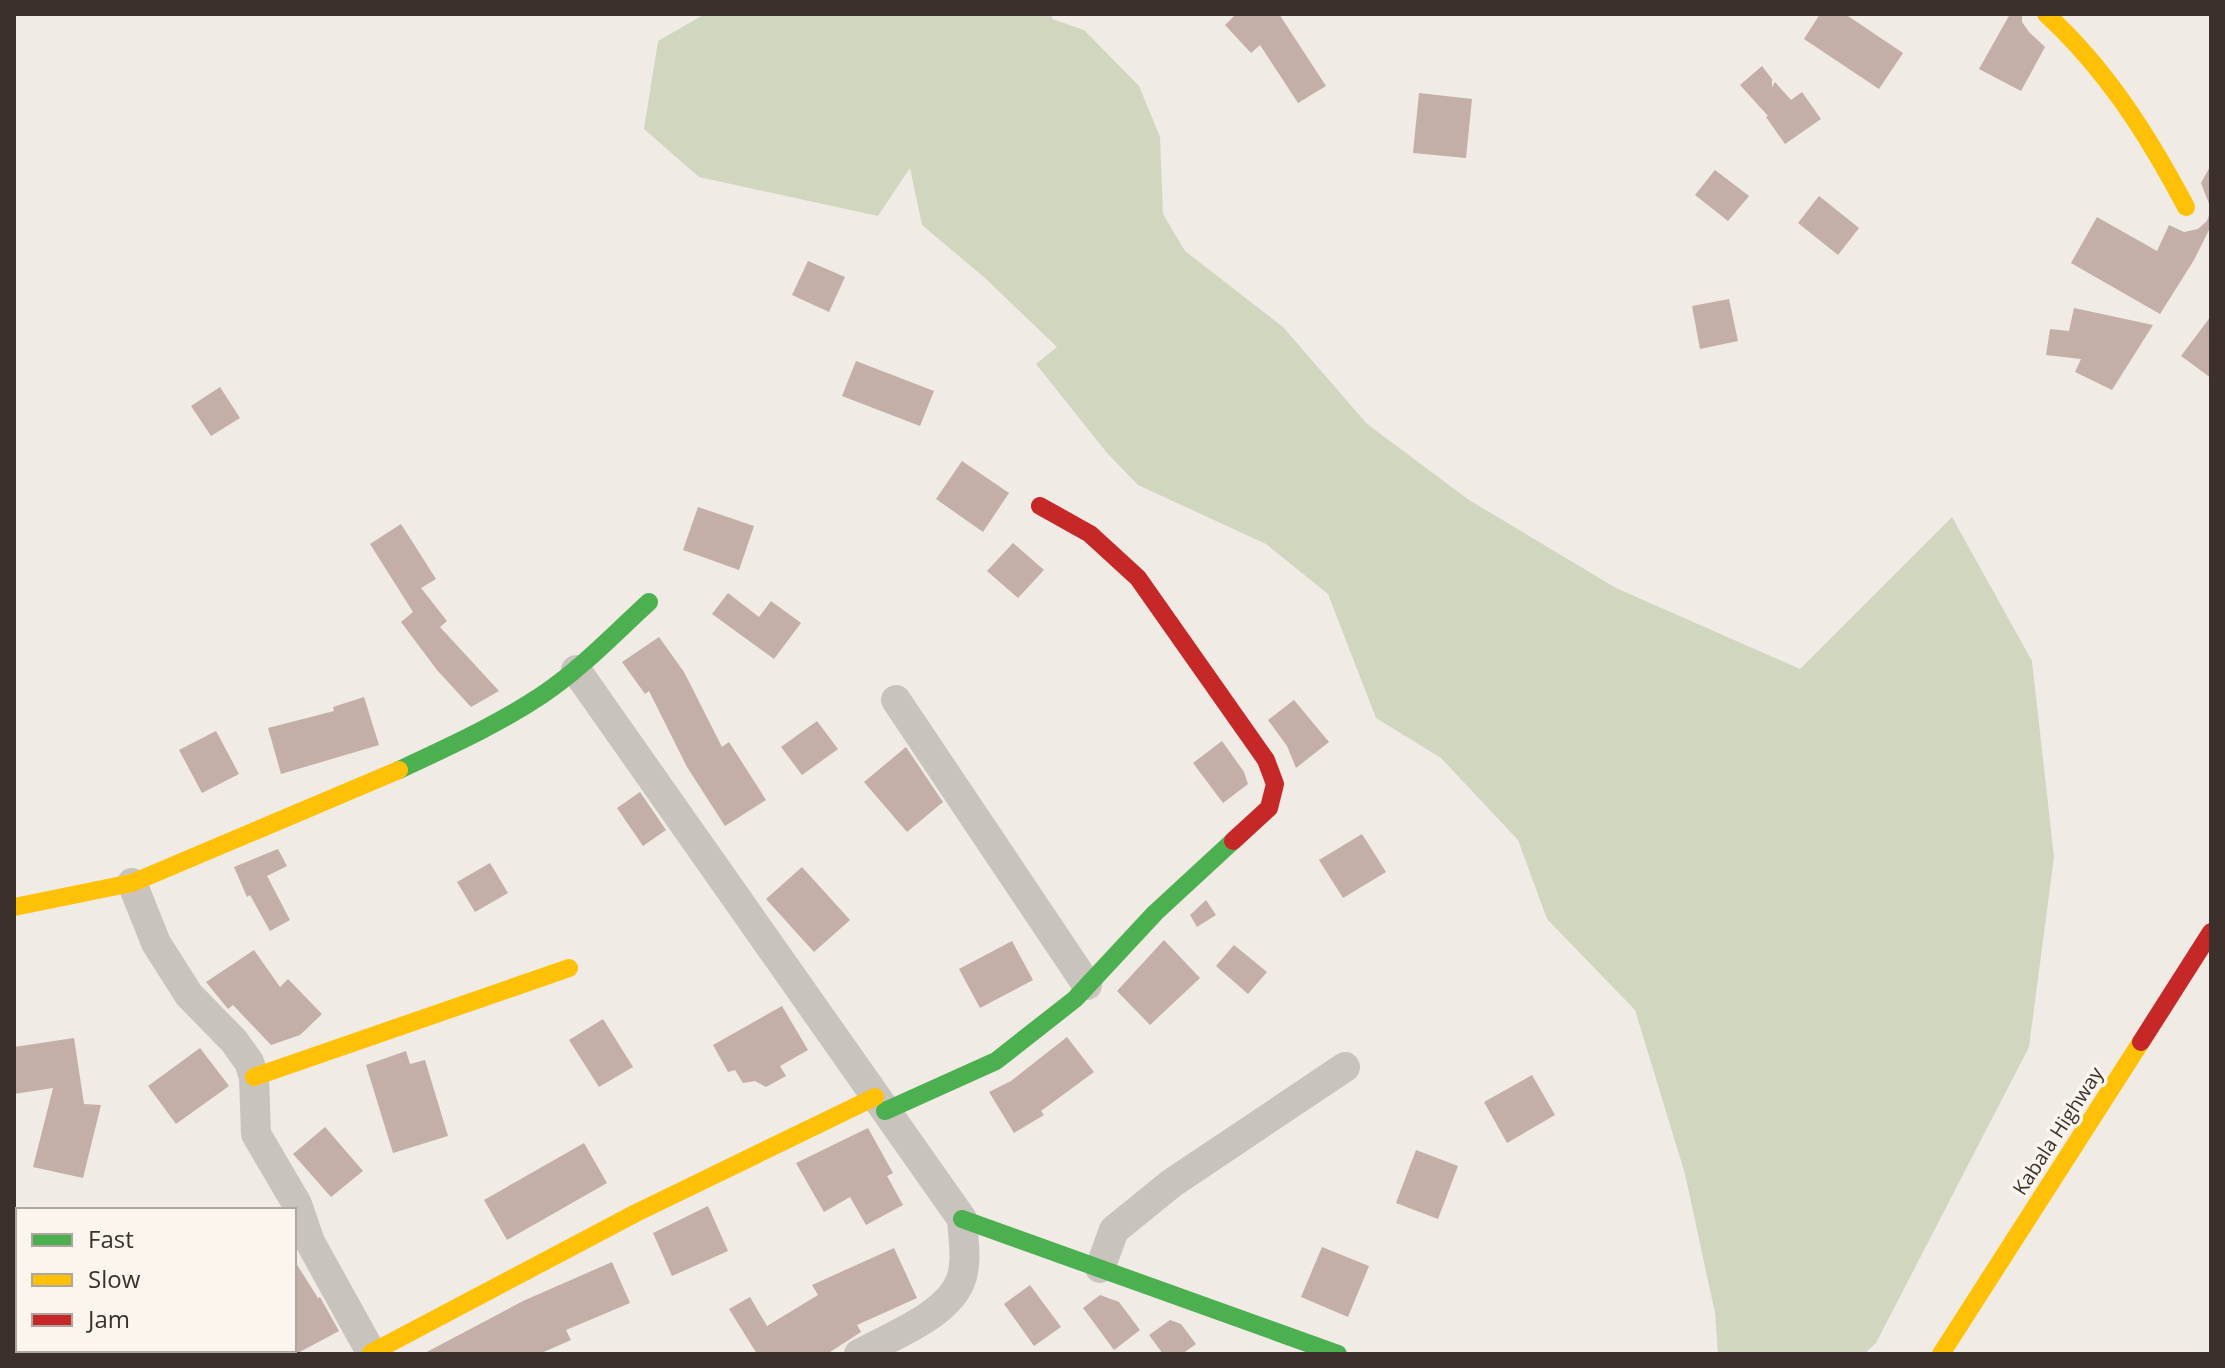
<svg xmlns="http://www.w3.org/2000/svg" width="2225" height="1368" font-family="'Open Sans',sans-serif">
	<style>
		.green { fill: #d1d6bf }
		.building { fill: #c3afa7 }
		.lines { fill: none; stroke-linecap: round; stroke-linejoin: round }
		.street { stroke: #c9c3be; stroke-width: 30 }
		.fast { stroke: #4caf50; stroke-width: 18 }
		.slow { stroke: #ffc107; stroke-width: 18 }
		.jam { stroke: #c62828; stroke-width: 18 }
		.labels { text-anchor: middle; stroke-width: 7; stroke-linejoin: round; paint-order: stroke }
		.street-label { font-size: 20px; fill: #3b302b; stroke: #fbf5ee }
	</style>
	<rect width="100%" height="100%" fill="#f0ebe5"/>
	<!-- green -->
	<polygon class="green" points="705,14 1052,14 1052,19 1084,30 1139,86 1160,137 1163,214 1185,251 1283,327 1367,424 1469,500 1616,588 1800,669 1952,517 2032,661 2054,857 2029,1047 1876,1343 1864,1354 1718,1354 1715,1313 1685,1174 1635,1010 1547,919 1518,840 1441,758 1376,718 1328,594 1266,544 1138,485 1107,453 1036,364 1057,347 985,278 922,225 910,168 878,216 699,177 644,129 658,41"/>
	<!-- building -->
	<g class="building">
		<polygon points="1236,14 1279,14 1326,86 1298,103 1260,45 1251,53 1225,25"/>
		<polygon points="1820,14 1845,14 1903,53 1879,89 1804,39"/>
		<polygon points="2010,14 2022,15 2022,22 2029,32 2045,47 2021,91 1979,69"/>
		<polygon points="1762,66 1772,79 1772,87 1775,82 1791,100 1802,92 1821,119 1785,144 1766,117 1768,116 1740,85"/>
		<polygon points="1419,93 1472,99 1466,158 1413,153"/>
		<polygon points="2211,165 2211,226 2194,260 2160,314 2071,263 2097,217 2157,251 2169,225 2184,232 2198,229 2207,221 2211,209 2201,183"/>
		<polygon points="1715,170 1749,196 1728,221 1695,195"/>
		<polygon points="1819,196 1859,228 1838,255 1798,223"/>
		<polygon points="808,261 845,277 829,312 792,295"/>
		<polygon points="1729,299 1738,341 1700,349 1692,306"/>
		<polygon points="2074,308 2153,325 2112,390 2075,372 2081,359 2046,355 2050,329 2069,331"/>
		<polygon points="2211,316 2211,378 2181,356"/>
		<polygon points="856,361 934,391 920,426 842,396"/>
		<polygon points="220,387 240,418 211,436 191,406"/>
		<polygon points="962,461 1009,493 983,532 936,499"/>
		<polygon points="698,507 754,526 739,570 683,550"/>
		<polygon points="401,524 436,579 421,588 447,621 440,627 499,691 471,707 437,670 401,622 413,612 370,544"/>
		<polygon points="1013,543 1044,570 1018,598 987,571"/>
		<polygon points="728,593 759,617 771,601 801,623 774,659 712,614"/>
		<polygon points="659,637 684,672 722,747 729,742 766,800 725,826 687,767 649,691 645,694 622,662"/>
		<polygon points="364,697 379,745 281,774 268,728 334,711 333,707"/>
		<polygon points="1294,700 1329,742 1296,768 1287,746 1268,720"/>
		<polygon points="817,721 838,749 802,775 781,747"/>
		<polygon points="216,731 239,774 202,793 179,750"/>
		<polygon points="1222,741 1244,772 1248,784 1223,803 1193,763"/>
		<polygon points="906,747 943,802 907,832 864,782"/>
		<polygon points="640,792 666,830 643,846 617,808"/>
		<polygon points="1362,834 1386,872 1343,898 1319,860"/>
		<polygon points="278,849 287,866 267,876 290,920 270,931 250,895 247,897 234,867"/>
		<polygon points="490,863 508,893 475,912 457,882"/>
		<polygon points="802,867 850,920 814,952 766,899"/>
		<polygon points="1206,900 1216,915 1197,927 1190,915"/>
		<polygon points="1164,940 1200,978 1150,1025 1117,991"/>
		<polygon points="1012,941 1033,980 980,1008 959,969"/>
		<polygon points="1234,945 1267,972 1248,994 1216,966"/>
		<polygon points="254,950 280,987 288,979 322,1014 300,1035 271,1045 233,1005 228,1009 206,982"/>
		<polygon points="782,1006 808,1050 780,1066 786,1076 766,1087 755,1081 743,1083 735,1070 728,1072 713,1045"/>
		<polygon points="603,1019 633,1067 599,1087 569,1040"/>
		<polygon points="1067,1037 1094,1072 1041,1111 1044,1115 1014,1133 989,1092 1011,1081"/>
		<polygon points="74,1038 84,1104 101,1105 83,1178 33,1167 53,1088 14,1094 14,1047"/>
		<polygon points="200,1048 229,1086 176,1124 148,1086"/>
		<polygon points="406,1051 410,1064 425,1060 448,1136 393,1153 366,1065"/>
		<polygon points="1532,1075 1555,1115 1507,1143 1484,1102"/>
		<polygon points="325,1127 363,1171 331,1197 293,1154"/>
		<polygon points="868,1128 893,1173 887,1176 903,1205 866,1225 850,1197 824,1212 796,1163"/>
		<polygon points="584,1143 607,1183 507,1240 484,1200"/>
		<polygon points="1416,1150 1458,1166 1438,1219 1396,1203"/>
		<polygon points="708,1206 728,1251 672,1276 653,1233"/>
		<polygon points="1322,1247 1369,1266 1348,1317 1301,1297"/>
		<polygon points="894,1248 917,1298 857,1325 861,1332 827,1354 757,1354 729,1309 750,1297 767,1326 818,1295 812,1285"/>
		<polygon points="294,1260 318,1298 320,1297 339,1331 296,1354 294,1354"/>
		<polygon points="612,1262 630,1303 566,1330 571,1340 539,1354 423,1354 523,1301"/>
		<polygon points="1030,1285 1061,1327 1034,1346 1004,1304"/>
		<polygon points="1100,1295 1119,1302 1140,1330 1114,1350 1083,1308"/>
		<polygon points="1170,1320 1181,1324 1196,1344 1182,1354 1163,1354 1149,1335"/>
	</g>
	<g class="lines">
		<!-- street -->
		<g class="street">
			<path d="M576,670L962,1219C963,1238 968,1264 960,1282C946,1316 890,1337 859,1354"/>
			<polyline points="896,700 1087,985"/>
			<polyline points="132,883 156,943 189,995 234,1041 249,1062 254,1077 256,1134 297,1204 310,1242 372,1354"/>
			<polyline points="1100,1268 1114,1230 1172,1183 1345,1067"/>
		</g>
		<!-- fast -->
		<g class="fast">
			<path d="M399,770C448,747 497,725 542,695C581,669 614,634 649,602"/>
			<polyline points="885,1111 996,1061 1075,999 1155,913 1233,841"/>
			<polyline points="962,1219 1338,1354"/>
		</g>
		<!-- slow -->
		<g class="slow">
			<path d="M2046,14C2106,69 2148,135 2186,207"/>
			<polyline points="14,907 132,883 399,770"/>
			<polyline points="254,1077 569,968"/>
			<polyline points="371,1353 636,1213 875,1097"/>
			<polyline points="1941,1354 2141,1042"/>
		</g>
		<!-- jam -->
		<g class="jam">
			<polyline points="1040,506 1090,534 1138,578 1266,760 1275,784 1269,808 1233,841"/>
			<polyline points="2141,1042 2211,932"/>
		</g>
	</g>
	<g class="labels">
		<!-- street labels -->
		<g class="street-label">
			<text transform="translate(2058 1131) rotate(-57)" y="7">Kabala Highway</text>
		</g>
	</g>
	<!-- border -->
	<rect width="2225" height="1368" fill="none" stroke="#3b302b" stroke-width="32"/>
	<!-- legend -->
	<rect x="16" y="1208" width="280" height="144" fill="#fbf5ee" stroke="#aea6a0" stroke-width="2"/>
	<rect x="32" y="1234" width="40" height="12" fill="#4caf50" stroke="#aea6a0" stroke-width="2"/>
	<text x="88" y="1248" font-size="24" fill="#3b302b">Fast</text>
	<rect x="32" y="1274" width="40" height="12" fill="#ffc107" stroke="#aea6a0" stroke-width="2"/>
	<text x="88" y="1288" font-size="24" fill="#3b302b">Slow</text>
	<rect x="32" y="1314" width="40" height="12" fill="#c62828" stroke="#aea6a0" stroke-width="2"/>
	<text x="88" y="1328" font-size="24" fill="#3b302b">Jam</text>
</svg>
